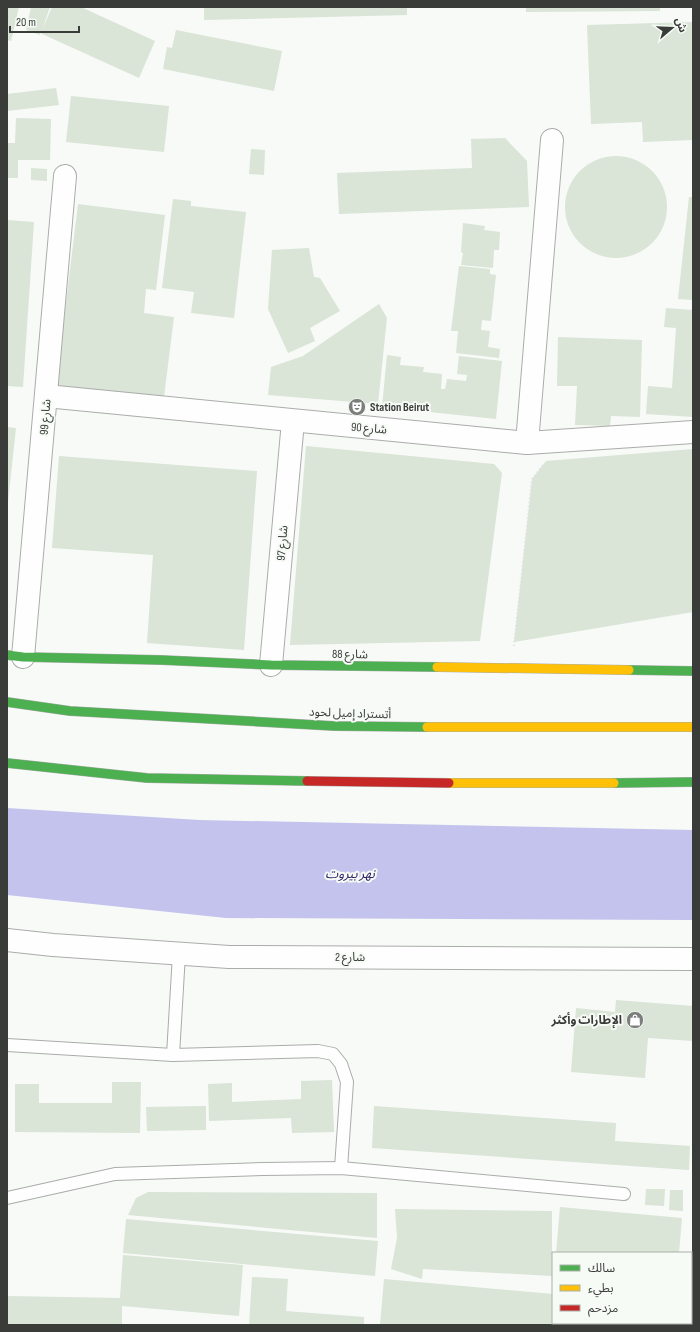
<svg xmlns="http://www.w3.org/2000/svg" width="700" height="1332" font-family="'Sofia Sans Condensed','Noto Sans Arabic',sans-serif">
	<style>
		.water { fill: #c3c3ed }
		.building { fill: #dae4d7 }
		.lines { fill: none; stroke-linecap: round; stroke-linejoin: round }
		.lane-casing { stroke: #aaacaa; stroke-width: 14 }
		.street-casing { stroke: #aaacaa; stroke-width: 24 }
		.fast-casing { stroke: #aaacaa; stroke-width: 10 }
		.slow-casing { stroke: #aaacaa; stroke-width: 10 }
		.jam-casing { stroke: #aaacaa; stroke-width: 10 }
		.path { stroke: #e0e0e0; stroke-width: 2.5; stroke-dasharray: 1 3; stroke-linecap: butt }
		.lane { stroke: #fefefe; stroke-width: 12 }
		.street { stroke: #fefefe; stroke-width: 22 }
		.fast { stroke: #4caf50; stroke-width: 9 }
		.slow { stroke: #ffc107; stroke-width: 9 }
		.jam { stroke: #c62828; stroke-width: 9 }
		.labels { text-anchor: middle; stroke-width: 4; stroke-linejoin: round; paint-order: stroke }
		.poi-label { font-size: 12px; font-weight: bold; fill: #3a3c3a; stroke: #f6fbf5; text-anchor: start }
		.street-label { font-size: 12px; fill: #3a3c3a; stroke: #f6fbf5 }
		.water-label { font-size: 13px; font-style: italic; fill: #2a1e64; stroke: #f6fbf5 }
	</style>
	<rect width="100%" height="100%" fill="#f7faf6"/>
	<!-- water -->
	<polygon class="water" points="7,808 199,820 693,830 693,920 226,918 7,895"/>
	<!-- building -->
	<g class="building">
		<polygon points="7,7 19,7 11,41 7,40"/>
		<polygon points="31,7 50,7 42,30 52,7 81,7 155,41 139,78 40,33 40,35 26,30"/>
		<polygon points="204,7 407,7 407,15 204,20"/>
		<polygon points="526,7 660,7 660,11 526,12"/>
		<polygon points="693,22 693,140 643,142 642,122 591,124 587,25"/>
		<polygon points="176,30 282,51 274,91 163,69 167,47 172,48"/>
		<polygon points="56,88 59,105 7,111 7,94"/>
		<polygon points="71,96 169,106 164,152 66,142"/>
		<polygon points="16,118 51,119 50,160 18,160 18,178 7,178 7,143 15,143"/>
		<polygon points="505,138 527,161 529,207 339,214 337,173 472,168 471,139"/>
		<polygon points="251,149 265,150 264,175 249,174"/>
		<circle cx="616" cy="207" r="51"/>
		<polygon points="31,168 47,169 47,181 31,180"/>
		<polygon points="689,197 693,197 693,300 678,299"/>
		<polygon points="173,199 191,201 191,206 246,212 234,318 191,313 194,292 162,288"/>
		<polygon points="78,204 165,215 156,290 146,289 144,313 174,317 163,405 55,392"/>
		<polygon points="7,220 34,222 23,387 7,386"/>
		<polygon points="463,223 485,226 484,230 500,232 499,250 494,250 493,268 461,265 463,253 461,252"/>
		<polygon points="309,248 314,277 320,278 340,311 310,328 315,341 288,353 268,309 272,250"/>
		<polygon points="459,266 490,269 490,274 496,275 491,321 482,320 481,330 490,331 488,347 500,349 499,358 456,353 458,331 451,331"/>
		<polygon points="379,304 387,318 378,404 268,395 271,367 303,356"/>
		<polygon points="666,308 693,310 693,417 646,414 648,386 672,388 676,328 664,327"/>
		<polygon points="558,337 642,340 640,417 611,416 610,426 575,425 577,386 557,386"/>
		<polygon points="387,355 401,357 400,365 424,367 423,372 442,374 441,389 445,389 447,379 466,381 467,375 457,374 459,356 502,361 496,419 382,407"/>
		<polygon points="7,427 16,428 8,502 7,502"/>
		<polygon points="306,446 494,464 502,473 480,641 290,645"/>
		<polygon points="693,449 693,612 514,642 532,479 546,461"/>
		<polygon points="59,456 257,471 244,650 147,643 153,555 52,548"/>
		<polygon points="616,1000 693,1006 693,1041 648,1038 645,1078 571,1072 576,1008 615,1012"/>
		<polygon points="332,1080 334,1132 292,1133 291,1118 209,1121 208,1084 232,1083 232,1102 301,1099 301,1081"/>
		<polygon points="112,1082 141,1082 140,1133 15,1132 15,1084 39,1084 39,1103 112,1103"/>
		<polygon points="206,1106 206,1130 147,1131 146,1107"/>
		<polygon points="374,1106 616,1123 615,1141 690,1146 689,1170 372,1148"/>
		<polygon points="646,1189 665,1189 664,1206 645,1205"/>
		<polygon points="670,1190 683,1190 683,1211 669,1210"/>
		<polygon points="148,1192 377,1193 377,1238 128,1215 136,1198"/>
		<polygon points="560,1207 682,1218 679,1253 556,1253"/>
		<polygon points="395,1209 552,1211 552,1276 423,1269 422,1279 391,1269 397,1238"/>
		<polygon points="126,1219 378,1241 375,1276 123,1253"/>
		<polygon points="123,1255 243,1265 239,1316 122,1306 122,1325 7,1325 7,1296 120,1298"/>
		<polygon points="252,1277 288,1279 286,1311 364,1317 364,1325 249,1325"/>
		<polygon points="384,1279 553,1294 553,1323 595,1323 595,1325 380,1325"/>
	</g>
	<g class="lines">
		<defs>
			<g id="lane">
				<polyline points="179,954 173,1055 318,1051 333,1054 341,1064 347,1082 341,1168"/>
				<polyline points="7,1045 173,1055"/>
				<polyline points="7,1198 115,1174 263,1169 341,1168 624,1194"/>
			</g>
			<g id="street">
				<polyline points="46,396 527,443 693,432"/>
				<polyline points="527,443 552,140"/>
				<polyline points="23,657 65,176"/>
				<polyline points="271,665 293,421"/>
				<polyline points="7,940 53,945 229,957 693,959"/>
			</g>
			<g id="fast">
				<polyline points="7,655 23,657 161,660 271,665 437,667"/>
				<polyline points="629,670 693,671"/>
				<polyline points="7,702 70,711 334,726 427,727"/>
				<polyline points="7,763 147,778 307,781"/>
				<polyline points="614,783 693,782"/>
			</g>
			<g id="slow">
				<polyline points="437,667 629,670"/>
				<polyline points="427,727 693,727"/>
				<polyline points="449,783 614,783"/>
			</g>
			<polyline id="jam" points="307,781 449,783"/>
		</defs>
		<!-- lane casing -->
		<use href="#lane" class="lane-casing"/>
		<!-- street casing -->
		<use href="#street" class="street-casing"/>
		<!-- fast casing -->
		<use href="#fast" class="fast-casing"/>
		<!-- slow casing -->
		<use href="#slow" class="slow-casing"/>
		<!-- jam casing -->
		<use href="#jam" class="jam-casing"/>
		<!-- path -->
		<polyline class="path" points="514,646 532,479 544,464"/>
		<!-- lane -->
		<use href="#lane" class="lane"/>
		<!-- street -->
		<use href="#street" class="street"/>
		<!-- fast -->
		<use href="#fast" class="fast"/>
		<!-- slow -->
		<use href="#slow" class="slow"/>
		<!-- jam -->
		<use href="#jam" class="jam"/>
	</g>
	<!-- icons -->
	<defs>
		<symbol id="theatre-disc" viewBox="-11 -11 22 22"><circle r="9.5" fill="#7c7e7c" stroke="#f6fbf5"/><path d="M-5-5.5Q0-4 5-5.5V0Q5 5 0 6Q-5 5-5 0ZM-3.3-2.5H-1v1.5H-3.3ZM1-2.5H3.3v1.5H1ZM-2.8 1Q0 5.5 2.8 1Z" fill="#fff"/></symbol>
		<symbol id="shop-disc" viewBox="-11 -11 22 22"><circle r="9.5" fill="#7c7e7c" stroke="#f6fbf5"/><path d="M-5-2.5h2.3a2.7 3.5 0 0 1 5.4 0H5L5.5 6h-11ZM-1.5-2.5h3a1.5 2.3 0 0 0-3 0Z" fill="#fff"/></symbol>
	</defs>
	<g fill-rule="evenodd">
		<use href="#theatre-disc" x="347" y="397" width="20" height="20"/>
		<use href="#shop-disc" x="625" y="1010" width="20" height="20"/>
	</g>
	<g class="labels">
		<!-- poi labels -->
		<g class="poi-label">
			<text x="370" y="411">Station Beirut</text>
			<text x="622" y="1024" text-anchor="end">الإطارات وأكثر</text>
		</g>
		<!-- street labels -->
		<g class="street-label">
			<text transform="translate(45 417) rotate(-85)" y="4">شارع 99</text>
			<text transform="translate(369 428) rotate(5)" y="4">شارع 90</text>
			<text transform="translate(282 543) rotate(-85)" y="4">شارع 97</text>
			<text transform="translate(350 654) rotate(1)" y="4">شارع 88</text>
			<text transform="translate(350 713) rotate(2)" y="4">أتستراد إميل لحود</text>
			<text x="350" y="961">شارع 2</text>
		</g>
		<!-- water labels -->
		<g class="water-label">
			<text x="350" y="878">نهر بيروت</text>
		</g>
	</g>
	<!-- border -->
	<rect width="700" height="1332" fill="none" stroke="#3a3c3a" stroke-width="16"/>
	<!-- legend -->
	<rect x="552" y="1252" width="140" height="72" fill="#f6fbf5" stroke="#abafaa"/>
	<rect x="560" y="1265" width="20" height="6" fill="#4caf50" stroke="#abafaa"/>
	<text x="588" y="1272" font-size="12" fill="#3a3c3a">سالك</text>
	<rect x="560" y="1285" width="20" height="6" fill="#ffc107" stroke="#abafaa"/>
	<text x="588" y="1292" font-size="12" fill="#3a3c3a">بطيء</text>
	<rect x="560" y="1305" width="20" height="6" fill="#c62828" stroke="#abafaa"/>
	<text x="588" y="1312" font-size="12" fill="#3a3c3a">مزدحم</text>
	<!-- north arrow -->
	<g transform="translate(672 28) rotate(71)" stroke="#f6fbf5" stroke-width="3" paint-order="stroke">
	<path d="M0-3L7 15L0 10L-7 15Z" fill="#3a3c3a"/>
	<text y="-6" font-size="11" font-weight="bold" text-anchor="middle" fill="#3a3c3a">ش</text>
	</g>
	<!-- scale -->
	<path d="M10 26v6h69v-6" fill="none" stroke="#3a3c3a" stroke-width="2"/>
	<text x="16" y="26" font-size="12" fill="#3a3c3a" stroke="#f6fbf5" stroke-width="3" paint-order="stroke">20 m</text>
</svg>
